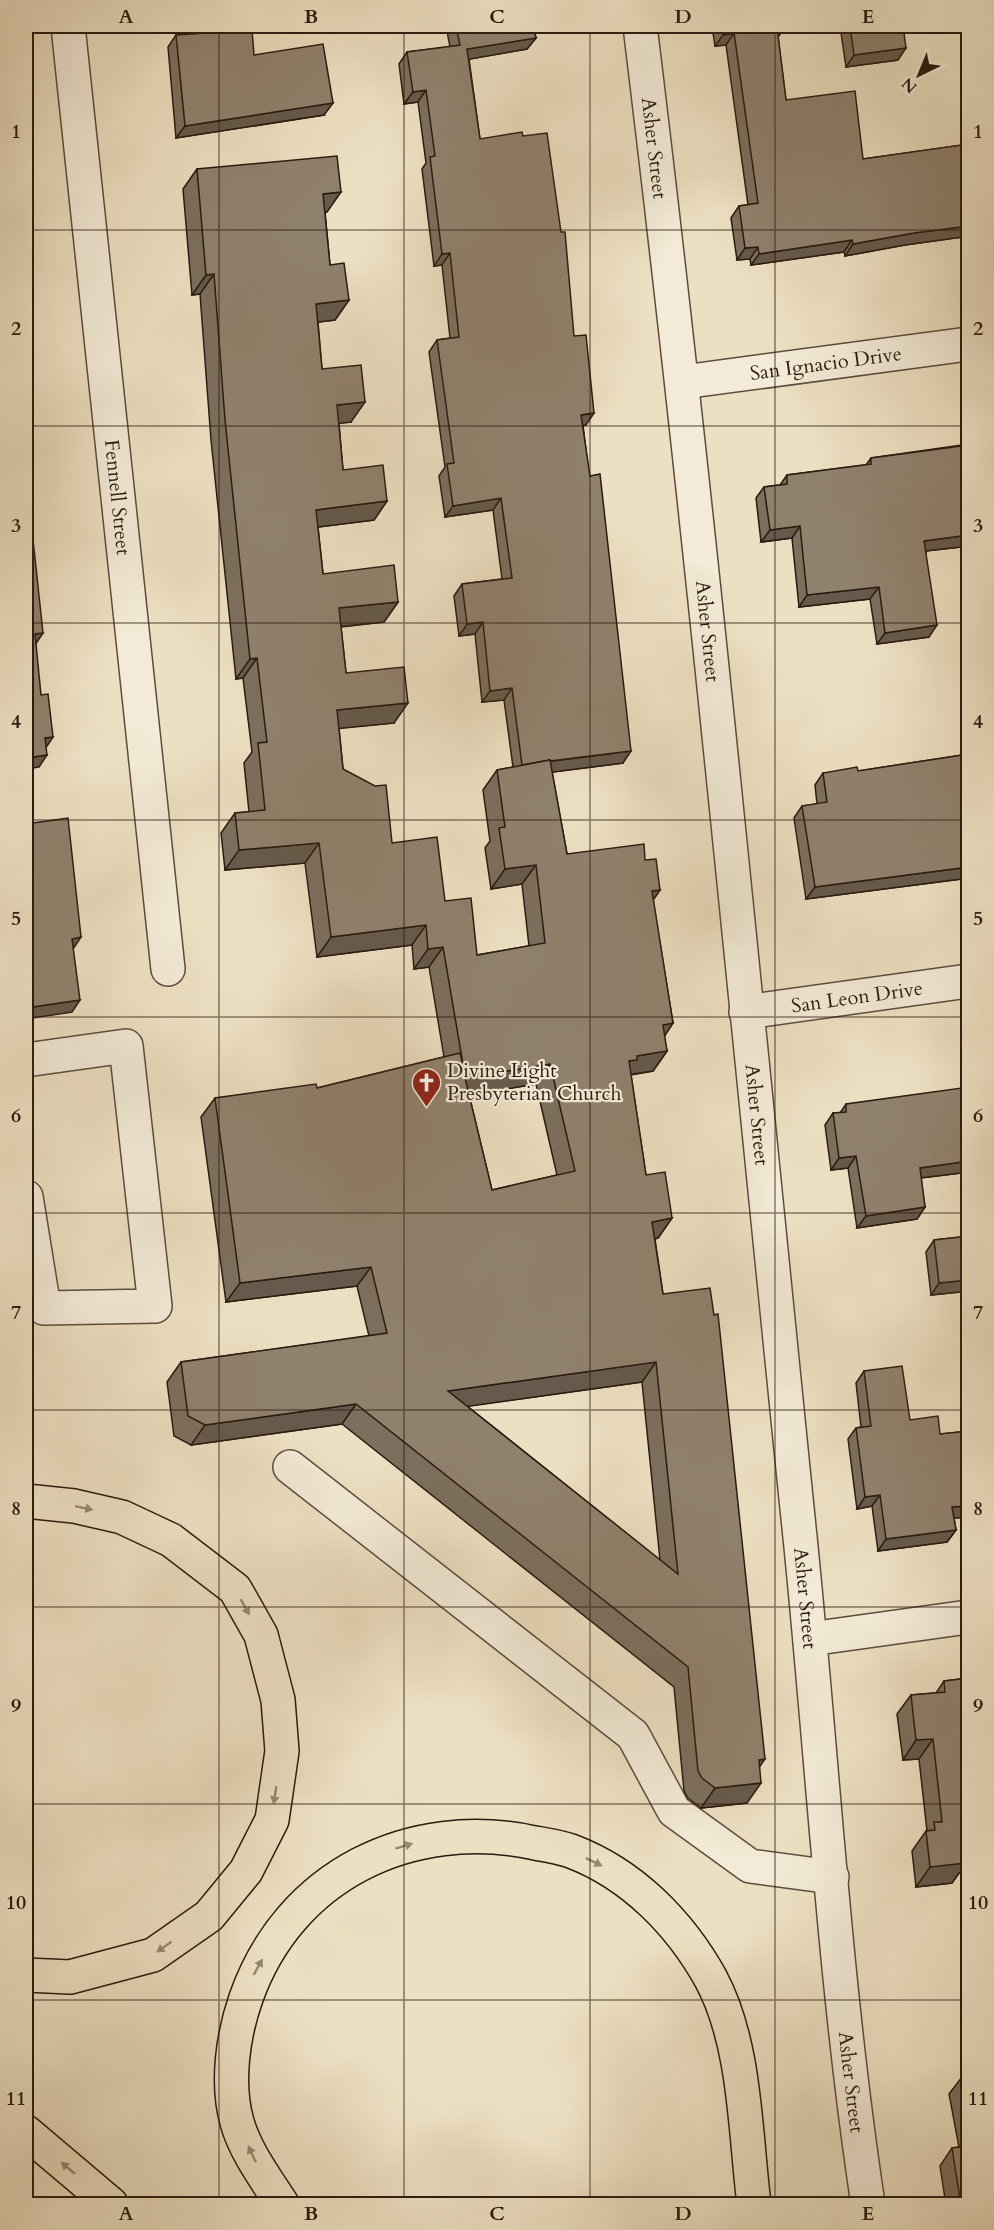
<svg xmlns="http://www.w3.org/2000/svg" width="994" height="2230" font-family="Cardo,serif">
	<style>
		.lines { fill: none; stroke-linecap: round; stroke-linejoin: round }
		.minor-casing { stroke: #5c4c3c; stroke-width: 36 }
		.highway-casing { stroke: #2b1a10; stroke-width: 36 }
		.minor { stroke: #f3ebd7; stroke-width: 33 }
		.highway { stroke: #ede0c2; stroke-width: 33 }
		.wall { fill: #7c6f5e; stroke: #2b1a10; stroke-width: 1.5; fill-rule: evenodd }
		.shaded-wall { fill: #655a4c; stroke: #2b1a10; stroke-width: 1.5 }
		.building { fill: #90816d; stroke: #2b1a10; stroke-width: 1.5; fill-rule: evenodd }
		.oneway { fill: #968772 }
		.grid { fill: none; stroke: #2b1a10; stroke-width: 1.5; stroke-opacity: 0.55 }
		.labels { text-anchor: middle; stroke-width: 4.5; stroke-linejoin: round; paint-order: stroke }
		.street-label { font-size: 20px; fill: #2b1a10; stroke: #f3ebd7 }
		.poi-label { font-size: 20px; fill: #2b1a10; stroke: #f3ebd7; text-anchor: start }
		.neatline { fill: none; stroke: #2b1a10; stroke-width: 2 }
		.grid-label { font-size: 20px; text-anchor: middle; font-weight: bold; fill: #2b1a10 }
	</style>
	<rect width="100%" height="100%" fill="#ede0c2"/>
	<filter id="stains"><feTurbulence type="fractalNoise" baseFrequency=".00333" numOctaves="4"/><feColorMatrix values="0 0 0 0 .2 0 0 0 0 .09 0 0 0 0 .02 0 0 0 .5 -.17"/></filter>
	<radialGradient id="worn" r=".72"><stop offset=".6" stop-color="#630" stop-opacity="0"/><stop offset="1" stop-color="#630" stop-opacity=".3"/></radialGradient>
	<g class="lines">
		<defs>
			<g id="minor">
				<path id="s1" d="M68,26L168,969"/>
				<path id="s2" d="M640,26C702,532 749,1040 801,1547C823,1766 835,1987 868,2204"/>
				<path id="s3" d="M683,382L968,344"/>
				<path id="s4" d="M746,1012L968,981"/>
				<polyline points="26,1060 126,1046 155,1306 44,1308 26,1197"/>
				<polyline points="290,1467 633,1735 674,1811 750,1866 832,1877"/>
				<polyline points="810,1639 968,1617"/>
			</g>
			<g id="highway">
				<polyline points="26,1501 74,1506 122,1517 171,1540 235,1589 261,1635 278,1700 282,1751 272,1820 246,1871 209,1916 153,1955 70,1977 26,1975"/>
				<polyline points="26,2132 111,2204"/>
				<path d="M282,2204C266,2179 245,2151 237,2122C226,2083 233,2035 246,1998C289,1875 411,1816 535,1843C547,1845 560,1847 571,1851C632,1874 680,1923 711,1979C746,2044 745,2133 754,2204"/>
			</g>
		</defs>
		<!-- minor casing -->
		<use href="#minor" class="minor-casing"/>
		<!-- highway casing -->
		<use href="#highway" class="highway-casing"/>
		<!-- minor -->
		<use href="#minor" class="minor"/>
		<!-- highway -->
		<use href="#highway" class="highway"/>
	</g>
	<!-- wall -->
	<g class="wall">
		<path d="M446,26H533L536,38L527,49L469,59L480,139L574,336L586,425H583L623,763L552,772L567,854L645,860L660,890L653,900L673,1023L664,1036L667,1051L653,1071L631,1075L646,1175L672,1218L658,1238L655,1239L663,1294L759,1767L747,1803L701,1808L688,1798L684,1791L674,1687L342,1424L191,1445L174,1436L167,1382L181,1362L369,1336L357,1286L226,1302L201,1117L215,1098L317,1088L444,1057L429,967L414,969L412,945L317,957L305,863L225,870L221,833L235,813L249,812L244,763L252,752L243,678L236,679L211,440L200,294L192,295L183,189L197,169L327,212H325L330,265L349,300L335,320L318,322L322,369L351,422L339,423L343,470L387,501L374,520L318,527L323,574L398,602L384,622L341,627L346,673L394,723L339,728L343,769L392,843L445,901L477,955L529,946L522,884L491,889L485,848L490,841L483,790L497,770L513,767L504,700L482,702L475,634L459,636L454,596L462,584L502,579L493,510L445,517L439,476L445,467L429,352L437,340L450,338L442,265L434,266L422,169L426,163L418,102L404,104L399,64L407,52L450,47ZM536,1084L557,1175L492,1190L469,1095ZM642,1382L660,1560L467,1406Z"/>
		<polygon points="712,26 786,26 778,37 786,100 863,159 969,144 969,236 905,245 845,256 844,252 751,265 750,259 737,260 731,218 739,206 748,205 726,45 715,46"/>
		<polygon points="840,26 955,26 904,33 898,60 846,67"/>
		<polygon points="176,35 324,115 176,138 168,47"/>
		<polygon points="969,436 969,546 926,551 929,637 877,644 870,599 799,607 792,538 761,542 756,498 764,487 780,485 787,475 866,465 871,458 962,445"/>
		<polygon points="969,728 969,878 806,899 794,818 802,806 817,804 815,785 823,773 858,771 968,754 966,732"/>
		<polygon points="846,1104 969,1172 921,1178 925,1207 917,1219 857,1228 848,1168 831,1170 825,1125 833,1113 840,1113"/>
		<polygon points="969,1236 969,1291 931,1295 926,1252 934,1240"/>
		<polygon points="864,1371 910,1420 940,1434 969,1431 969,1517 954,1518 956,1530 947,1542 878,1551 872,1506 857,1509 848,1439 856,1428 861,1427 856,1383"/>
		<polygon points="969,1678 969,1872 959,1873 952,1883 916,1887 912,1851 926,1831 927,1831 919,1759 903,1760 897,1714 911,1695 936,1693 944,1681"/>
		<polygon points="969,2068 969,2205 946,2205 940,2166 952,2148 959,2147 949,2094"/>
	</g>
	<!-- shaded-wall -->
	<g class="shaded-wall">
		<polygon points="786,26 778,37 777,27"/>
		<polygon points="901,26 955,26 895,34"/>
		<polygon points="734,33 726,45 715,46 723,35"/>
		<polygon points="536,38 527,49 459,61 467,49"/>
		<polygon points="906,48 898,60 846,67 854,55"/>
		<polygon points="426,90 418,102 404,104 413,92"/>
		<polygon points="333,103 324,115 176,138 185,126"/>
		<polygon points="341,192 327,212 309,214 323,194"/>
		<polygon points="969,226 969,236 905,245 845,256 853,244 914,233"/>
		<polygon points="852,240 844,252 751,265 759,254"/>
		<polygon points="758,247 750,259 737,260 745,248"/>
		<polygon points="450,253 442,265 434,266 442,254"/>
		<polygon points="214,274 200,294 192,295 206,275"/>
		<polygon points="349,300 335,320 302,324 316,304"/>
		<polygon points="365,402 351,422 323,425 337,405"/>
		<polygon points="594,413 586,425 573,426 581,415"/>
		<polygon points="501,498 493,510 445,517 453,506"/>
		<polygon points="387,501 374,520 302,529 316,510"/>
		<polygon points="800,526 792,538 761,542 770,530"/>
		<polygon points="969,535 969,546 916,552 924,541"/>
		<polygon points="879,587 870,599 799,607 807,595"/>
		<polygon points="398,602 384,622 325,628 339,608"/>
		<polygon points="483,622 475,634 459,636 467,624"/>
		<polygon points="937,625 929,637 877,644 885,633"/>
		<polygon points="43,633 35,645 35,634"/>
		<polygon points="257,658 243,678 236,679 250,659"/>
		<polygon points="512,688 504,700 482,702 490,691"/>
		<polygon points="408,703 394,723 323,730 337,710"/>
		<polygon points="53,737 45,749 45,738"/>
		<polygon points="631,751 623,763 514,777 522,765"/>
		<polygon points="47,755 39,767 26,769 26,758"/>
		<polygon points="319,843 305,863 225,870 239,850"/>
		<polygon points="536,865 522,884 491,889 505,869"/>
		<polygon points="969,867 969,878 806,899 815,887"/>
		<polygon points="660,890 646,910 652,891"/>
		<polygon points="426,925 412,945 317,957 331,937"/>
		<polygon points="81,937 73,949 72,939"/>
		<polygon points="443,947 429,967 414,969 428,949"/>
		<polygon points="80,1000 72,1012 26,1019 26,1008"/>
		<polygon points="673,1023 660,1043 663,1025"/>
		<polygon points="667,1051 653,1071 626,1075 629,1061 637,1056"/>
		<polygon points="550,1064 536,1084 452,1098 465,1078"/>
		<polygon points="856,1156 848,1168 831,1170 839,1158"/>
		<polygon points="969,1161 969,1172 911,1179 920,1168"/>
		<polygon points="925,1207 917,1219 857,1228 866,1216"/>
		<polygon points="672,1218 658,1238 638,1241 652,1222"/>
		<polygon points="371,1267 357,1286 226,1302 240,1283"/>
		<polygon points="969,1280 969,1291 931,1295 939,1283"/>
		<polygon points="656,1362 642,1382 434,1411 448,1391"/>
		<polygon points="356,1404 342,1424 191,1445 205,1425"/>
		<polygon points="880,1495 872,1506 857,1509 865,1497"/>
		<polygon points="969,1506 969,1517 944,1519 952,1507"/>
		<polygon points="956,1530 947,1542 878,1551 886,1539"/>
		<polygon points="933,1739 919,1759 903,1760 916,1740"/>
		<polygon points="765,1759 751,1779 759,1760"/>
		<polygon points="761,1783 747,1803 701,1808 715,1788"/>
		<polygon points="965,1854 969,1854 969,1872 959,1873 952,1883 916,1887 930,1867"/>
	</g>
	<!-- building -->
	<g class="building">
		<polygon points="456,26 533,26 536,38 467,49 480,139 522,132 523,136 547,133 561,232 565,232 574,336 586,335 594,413 581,415 590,476 600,474 631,751 550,761 550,760 522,765 512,688 490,691 483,622 467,624 462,584 512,578 501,498 453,506 447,464 454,463 437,340 459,337 450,253 442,254 430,157 435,156 426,90 413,92 407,52 460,45"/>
		<polygon points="722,26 785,26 777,27 786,100 855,91 863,159 969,144 969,226 914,233 853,244 852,240 759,254 758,247 745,248 739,206 758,203 734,33 723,35"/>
		<polygon points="850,26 903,26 906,48 854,55"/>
		<polygon points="252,30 254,55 323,44 333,103 185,126 176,35"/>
		<path d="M337,156L341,192L323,194L330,265L344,263L349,300L316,304L322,369L361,365L365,402L337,405L343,470L383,465L387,501L316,510L323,574L394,565L398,602L339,608L346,673L404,667L408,703L337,710L343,769L375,786L386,785L392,843L437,837L445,901L471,898L477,955L545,943L536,865L505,869L499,828L505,827L497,770L550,760L567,854L644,844L645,860L656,859L660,890L652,891L673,1023L663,1025L667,1051L637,1056V1060L629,1061L646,1175L665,1172L672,1218L652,1222L663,1294L710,1288L714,1315L718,1314L765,1759L759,1760L761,1783L715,1788L702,1778L698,1771L688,1667L356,1404L205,1425L188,1416L181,1362L387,1333L371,1267L240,1283L215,1098L316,1084L317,1088L460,1053L464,1070L443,947L428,949L426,925L331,937L319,843L239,850L235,813L265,810L258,743L267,742L257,658L250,659L225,420L214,274L206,275L197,169ZM550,1064L575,1171L492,1190L465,1078ZM656,1362L678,1574L448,1391Z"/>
		<polygon points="969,445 969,535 924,541 937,625 885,633 879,587 807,595 800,526 770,530 764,487 787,484 787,475 871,464 871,458"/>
		<polygon points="26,474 43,633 35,634 41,695 48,694 53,737 45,738 47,755 26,758"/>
		<polygon points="969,754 969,867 815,887 802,806 827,802 823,773 857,767 858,771"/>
		<polygon points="68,818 81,937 72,939 80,1000 26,1008 26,824"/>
		<polygon points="969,1087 969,1161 920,1168 925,1207 866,1216 856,1156 839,1158 833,1113 846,1112 846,1104"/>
		<polygon points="969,1236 969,1280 939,1283 934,1240"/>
		<polygon points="902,1366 910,1420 938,1416 940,1434 969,1431 969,1506 952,1507 956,1530 886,1539 880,1495 865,1497 856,1428 871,1426 864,1371"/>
		<polygon points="969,1678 969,1854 965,1854 966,1863 930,1867 926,1831 935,1830 934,1822 942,1822 933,1739 916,1740 911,1695 945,1692 944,1681"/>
		<polygon points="969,2075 969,2113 962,2076"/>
		<polygon points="969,2146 969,2205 961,2205 952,2148"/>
	</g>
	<!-- one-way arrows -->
	<defs><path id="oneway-solid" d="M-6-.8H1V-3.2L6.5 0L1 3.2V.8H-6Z" transform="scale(1.5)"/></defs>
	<g class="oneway">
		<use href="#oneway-solid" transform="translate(84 1508) rotate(12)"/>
		<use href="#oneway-solid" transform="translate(245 1607) rotate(61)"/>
		<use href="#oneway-solid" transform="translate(275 1795) rotate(99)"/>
		<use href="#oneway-solid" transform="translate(404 1846) rotate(-17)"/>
		<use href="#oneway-solid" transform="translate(594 1862) rotate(26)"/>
		<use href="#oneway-solid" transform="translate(164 1947) rotate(145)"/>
		<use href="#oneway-solid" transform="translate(258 1967) rotate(-61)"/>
		<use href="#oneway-solid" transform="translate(252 2154) rotate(-115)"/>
		<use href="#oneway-solid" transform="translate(68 2168) rotate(-140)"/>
	</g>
	<!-- grid -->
	<path class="grid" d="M219,26V2204M404,26V2204M590,26V2204M775,26V2204M26,230H968M26,426H968M26,623H968M26,820H968M26,1017H968M26,1213H968M26,1410H968M26,1607H968M26,1804H968M26,2000H968"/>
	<!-- icons -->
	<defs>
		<symbol id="church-pin" viewBox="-11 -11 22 30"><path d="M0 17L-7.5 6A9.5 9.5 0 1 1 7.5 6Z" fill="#8f2418" stroke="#f3ebd7"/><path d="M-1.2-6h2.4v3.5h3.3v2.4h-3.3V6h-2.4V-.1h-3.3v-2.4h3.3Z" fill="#fff"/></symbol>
	</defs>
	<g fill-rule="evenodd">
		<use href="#church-pin" x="410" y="1066" width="33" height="45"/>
	</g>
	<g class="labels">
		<!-- street labels -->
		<g class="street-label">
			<text dy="7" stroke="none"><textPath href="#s2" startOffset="123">Asher Street</textPath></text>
			<text dy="7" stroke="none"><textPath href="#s3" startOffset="144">San Ignacio Drive</textPath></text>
			<text dy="7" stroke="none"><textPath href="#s1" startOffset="474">Fennell Street</textPath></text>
			<text dy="7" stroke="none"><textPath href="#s2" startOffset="609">Asher Street</textPath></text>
			<text dy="7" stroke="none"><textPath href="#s4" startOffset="112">San Leon Drive</textPath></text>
			<text dy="7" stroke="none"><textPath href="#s2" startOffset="1095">Asher Street</textPath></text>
			<text dy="7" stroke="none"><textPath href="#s2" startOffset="1581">Asher Street</textPath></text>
			<text dy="7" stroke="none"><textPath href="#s2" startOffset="2067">Asher Street</textPath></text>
		</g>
		<!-- poi labels -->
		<g class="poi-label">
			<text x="447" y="1077">Divine Light<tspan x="447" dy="23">Presbyterian Church</tspan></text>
		</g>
	</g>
	<!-- margin -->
	<rect width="994" height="2230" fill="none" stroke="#ede0c2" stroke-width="66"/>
	<!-- north arrow -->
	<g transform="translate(919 75) rotate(223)" stroke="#f3ebd7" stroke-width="4.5" paint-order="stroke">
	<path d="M0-4.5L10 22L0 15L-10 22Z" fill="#2b1a10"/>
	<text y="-9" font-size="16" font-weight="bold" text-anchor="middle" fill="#2b1a10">N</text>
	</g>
	<rect x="33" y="33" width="928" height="2164" class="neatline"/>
	<g class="grid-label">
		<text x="126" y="23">A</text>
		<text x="311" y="23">B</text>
		<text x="497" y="23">C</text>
		<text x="683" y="23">D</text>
		<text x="868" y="23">E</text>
		<text x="16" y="138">1</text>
		<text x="978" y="138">1</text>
		<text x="16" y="335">2</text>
		<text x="978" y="335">2</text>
		<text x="16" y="532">3</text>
		<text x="978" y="532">3</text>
		<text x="16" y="728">4</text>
		<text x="978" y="728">4</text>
		<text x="16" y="925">5</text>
		<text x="978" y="925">5</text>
		<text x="16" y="1122">6</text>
		<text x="978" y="1122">6</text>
		<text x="16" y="1319">7</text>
		<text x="978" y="1319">7</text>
		<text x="16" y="1515">8</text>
		<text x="978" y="1515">8</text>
		<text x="16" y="1712">9</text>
		<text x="978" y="1712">9</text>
		<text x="16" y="1909">10</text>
		<text x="978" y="1909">10</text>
		<text x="16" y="2105">11</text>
		<text x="978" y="2105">11</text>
		<text x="126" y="2220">A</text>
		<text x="311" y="2220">B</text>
		<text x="497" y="2220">C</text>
		<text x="683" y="2220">D</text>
		<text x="868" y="2220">E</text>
	</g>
	<rect width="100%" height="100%" filter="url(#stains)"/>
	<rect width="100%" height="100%" fill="url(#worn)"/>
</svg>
